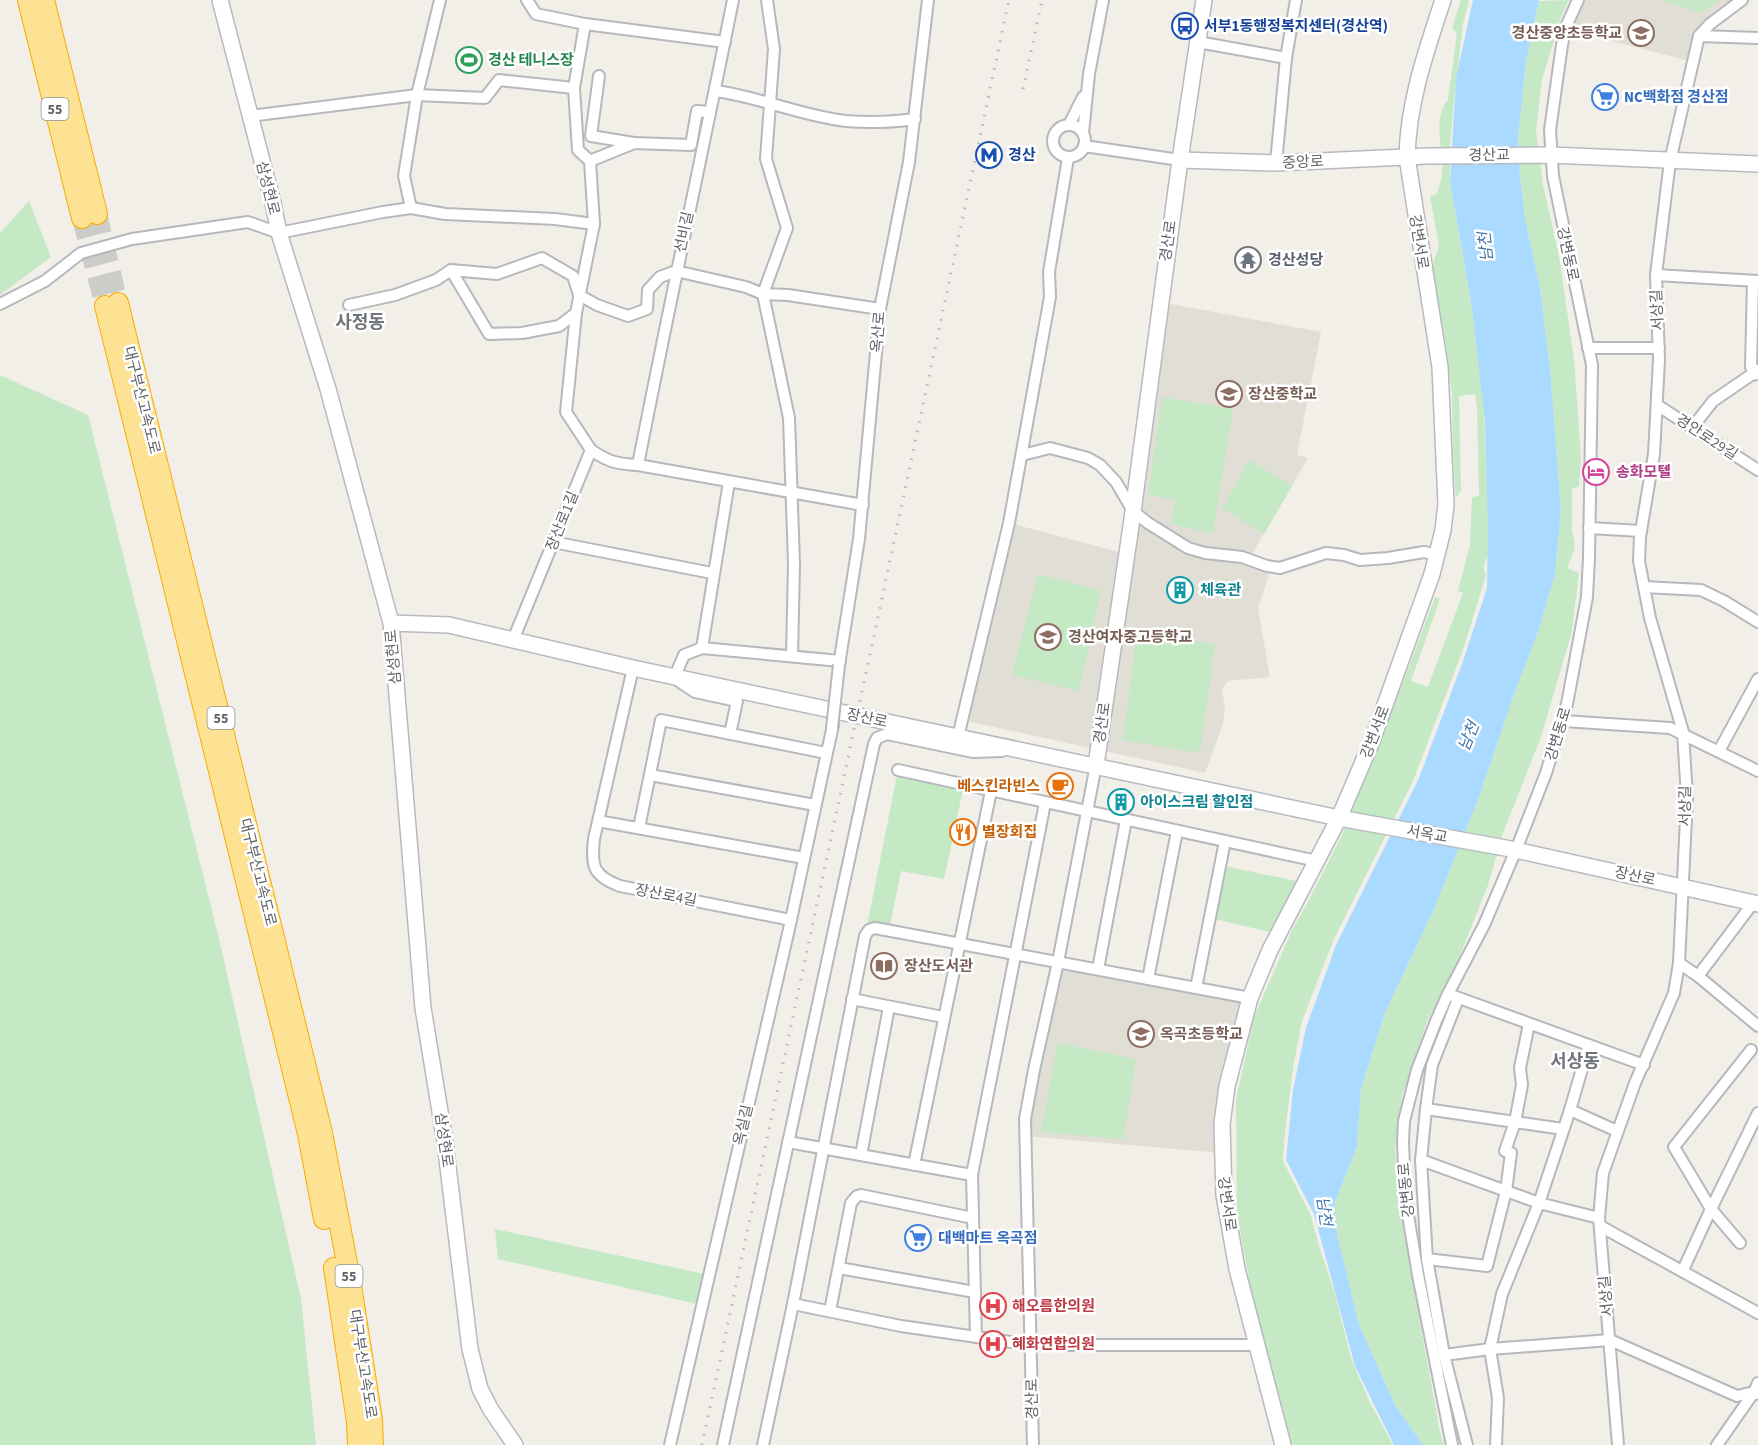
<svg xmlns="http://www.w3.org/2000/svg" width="1758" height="1445" font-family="'Source Sans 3','Noto Sans KR',sans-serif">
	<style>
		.education { fill: #e1ded6 }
		.green { fill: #c5e8c5 }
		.water { fill: #aadaff }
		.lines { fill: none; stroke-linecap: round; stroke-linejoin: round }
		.highway-tunnel { stroke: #ccccc8; stroke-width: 20; stroke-dasharray: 20 10; stroke-linecap: butt }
		.street-casing { stroke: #b5b8bc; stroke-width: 14 }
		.secondary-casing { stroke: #b6babf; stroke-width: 18 }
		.highway-casing { stroke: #f9ab00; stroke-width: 22 }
		.street { stroke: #fff; stroke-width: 10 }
		.secondary { stroke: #fff; stroke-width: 15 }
		.highway { stroke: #fde293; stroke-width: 20 }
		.rail { stroke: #b6b7b8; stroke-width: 3; stroke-dasharray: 1.5 8; stroke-linecap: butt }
		.street-bridge-casing { stroke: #b5b8bc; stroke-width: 14; stroke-linecap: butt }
		.street-bridge { stroke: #fff; stroke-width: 10 }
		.labels { text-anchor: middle; stroke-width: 5; stroke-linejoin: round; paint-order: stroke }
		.shield { fill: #fff; stroke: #8f9295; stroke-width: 1.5 }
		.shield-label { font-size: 14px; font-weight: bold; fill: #5f6368 }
		.transit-label { font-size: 15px; font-weight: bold; fill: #164399; stroke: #fff; text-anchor: start }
		.education-label { font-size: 15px; font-weight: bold; fill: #785e54; stroke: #fff; text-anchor: start }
		.leisure-label { font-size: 15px; font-weight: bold; fill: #27864d; stroke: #fff; text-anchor: start }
		.shop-label { font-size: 15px; font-weight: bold; fill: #366cbe; stroke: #fff; text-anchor: start }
		.street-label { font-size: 15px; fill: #5f6368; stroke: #fff }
		.worship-label { font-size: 15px; font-weight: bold; fill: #5b616d; stroke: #fff; text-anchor: start }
		.hotel-label { font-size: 15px; font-weight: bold; fill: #b23c85; stroke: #fff; text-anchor: start }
		.culture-label { font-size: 15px; font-weight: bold; fill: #0d838f; stroke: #fff; text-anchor: start }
		.food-label { font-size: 15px; font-weight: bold; fill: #c56008; stroke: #fff; text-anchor: end }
		.health-label { font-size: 15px; font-weight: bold; fill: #be3a42; stroke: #fff; text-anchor: start }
		.water-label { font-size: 16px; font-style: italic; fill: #4174aa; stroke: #fff }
		.quarter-label { font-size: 18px; font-weight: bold; fill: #70757a; stroke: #fff }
	</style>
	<rect width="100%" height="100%" fill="#f1efe8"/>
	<!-- education -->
	<g class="education">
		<polygon points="1578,0 1742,0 1710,24 1693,62 1565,29"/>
		<polygon points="1160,302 1321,332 1297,455 1308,458 1249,559 1246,559 1269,575 1258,608 1270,677 1228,681 1222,689 1225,710 1223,724 1205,773 962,720 1009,523 1126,554 1132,522 1148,524 1133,511"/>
		<polygon points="1058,962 1250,998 1222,1153 1025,1136"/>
	</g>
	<!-- green -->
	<g class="green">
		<path d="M1461,0H1469L1463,24L1455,90L1450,143V182L1474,319L1483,384L1488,507V555L1483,567L1486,575L1464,647L1413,781L1334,939L1302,1021L1293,1068L1284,1141L1283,1161L1311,1216L1319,1246L1335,1294L1351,1358L1369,1401L1393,1445H1292L1252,1296L1237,1213L1236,1100L1254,1017L1293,928L1307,904L1342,835L1404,680L1435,597L1440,599L1411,681L1428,687L1463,593L1458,591L1470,545L1472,497L1479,496L1477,408L1475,394L1459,396L1461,490L1456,498L1453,455L1452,394L1446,346L1432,266L1439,246L1430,196L1436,195C1438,190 1440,186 1441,181C1447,156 1430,121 1448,100L1457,34L1452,28Z"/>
		<polygon points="1569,0 1562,14 1542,80 1536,131 1543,185 1559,256 1574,359 1581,457 1579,486 1572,489 1572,529 1575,548 1567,568 1579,573 1572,631 1541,737 1503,833 1488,885 1450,980 1428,1019 1402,1096 1395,1147 1398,1201 1440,1432 1444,1445 1423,1445 1395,1405 1359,1325 1337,1234 1334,1205 1357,1147 1361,1088 1385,1013 1435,907 1478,800 1513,697 1538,632 1555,574 1561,511 1550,368 1540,288 1525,219 1520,176 1518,138 1526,62 1539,1"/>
		<polygon points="1660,0 1718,0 1702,13"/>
		<polygon points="29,201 51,257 0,295 0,233"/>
		<polygon points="0,375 88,415 219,939 301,1299 316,1445 0,1445"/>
		<polygon points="1162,397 1233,409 1213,533 1171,524 1175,500 1148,495"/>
		<polygon points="1249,460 1292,486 1264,534 1222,508"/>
		<polygon points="1038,574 1101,591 1079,691 1012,675"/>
		<polygon points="1137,633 1215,644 1200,753 1123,740"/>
		<polygon points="898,770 964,785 944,879 901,871 889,931 875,928 865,936"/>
		<polygon points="1220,865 1306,883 1279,934 1210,918"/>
		<polygon points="1058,1043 1136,1059 1123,1139 1041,1132"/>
		<polygon points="495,1229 709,1275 702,1305 498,1259"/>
	</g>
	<!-- water -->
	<polygon class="water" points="1473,0 1539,0 1526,62 1518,139 1520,176 1525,219 1540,288 1550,368 1561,511 1555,574 1538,632 1513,697 1478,800 1435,907 1385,1013 1361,1088 1357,1147 1334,1205 1337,1234 1359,1325 1395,1405 1423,1445 1394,1445 1355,1366 1314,1214 1286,1160 1293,1090 1306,1028 1336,945 1419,778 1462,664 1487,588 1488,528 1485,421 1472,307 1450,182 1456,78"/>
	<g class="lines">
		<!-- highway-tunnel -->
		<g class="highway-tunnel">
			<polyline points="97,214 118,303"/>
			<polyline points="82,218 105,306"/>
		</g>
		<defs>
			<g id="street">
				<polyline points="527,0 536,14 585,24"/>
				<polyline points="767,0 774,49 766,159 787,228 763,294 788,295 880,309"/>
				<polyline points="1699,36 1758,38"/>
				<polyline points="1198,42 1286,58"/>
				<polyline points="599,76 591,136 634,143 691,145 697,111 710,112"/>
				<path d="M716,91C760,97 802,116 846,121C868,123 893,122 915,119"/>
				<polyline points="250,116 417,95 485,98 499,80 574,88"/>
				<circle cx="1069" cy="141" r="16"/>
				<polyline points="1069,125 1083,97"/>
				<polyline points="1083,133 1089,74 1103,0"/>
				<polyline points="1084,146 1180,160"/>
				<polyline points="590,161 634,143"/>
				<polyline points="1276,163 1286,58 1296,0"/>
				<polyline points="411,208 404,176 417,95 440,0"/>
				<polyline points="451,270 489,334 522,333 559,326 576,313"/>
				<polyline points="1656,275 1758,281"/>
				<polyline points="1753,281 1751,367 1758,371"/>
				<polyline points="0,304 45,281 81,253 132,239 248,222 279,233 383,212 411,208 445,214 555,219 594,224"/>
				<polyline points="349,305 395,295 436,280 451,270 497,274 542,258 573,276 579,295 597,305 628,316 647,309 648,290 660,277 676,271 746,287 763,294 789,418 794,564 792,656"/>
				<polyline points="1588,348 1659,348"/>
				<polyline points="1657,405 1758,470"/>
				<polyline points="1692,428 1713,401 1751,375 1758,374"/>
				<polyline points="591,450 566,412 576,313 594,224 590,161 578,150 574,88 585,24 725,42"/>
				<polyline points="1022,455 1050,448 1088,458 1100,465 1116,482 1133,511 1148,523 1188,548 1205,553 1242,557 1267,566 1280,568 1326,553 1344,555 1360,560 1388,558 1424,552 1438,555"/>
				<path d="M638,465C668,310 702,155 733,0"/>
				<polyline points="1589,528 1641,531"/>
				<polyline points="553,542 712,573"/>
				<polyline points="1644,587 1701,590 1724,601 1758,622"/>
				<path d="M513,640L591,450C609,462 616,464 638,465L863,505"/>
				<polyline points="702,648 729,482"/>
				<polyline points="839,665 859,539 880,309 909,162 928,0"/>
				<path d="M633,668L594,839C591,866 593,876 620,886L791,920"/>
				<polyline points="675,676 684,655 702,648 840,661"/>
				<polyline points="677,680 695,692 737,701 730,734"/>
				<polyline points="1563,721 1670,728 1758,771"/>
				<polyline points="958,737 1009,523 1050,297 1049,272 1068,158"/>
				<polyline points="1719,751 1758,679"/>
				<polyline points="898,770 1317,861"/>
				<polyline points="650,775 815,805"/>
				<polyline points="598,821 804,858"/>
				<polyline points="639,828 661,720 826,753"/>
				<polyline points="1679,963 1698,976 1758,1026"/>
				<polyline points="1098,969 1126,820"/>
				<polyline points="1698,976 1753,903"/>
				<polyline points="1148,979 1177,831"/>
				<polyline points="1196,988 1225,841"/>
				<polyline points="1448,994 1644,1065"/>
				<polyline points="852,999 943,1017"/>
				<polyline points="1589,1045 1570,1110 1617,1131"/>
				<polyline points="1751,1050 1674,1147 1711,1209 1758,1113"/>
				<polyline points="1426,1109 1432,1065 1458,999"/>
				<polyline points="1563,1129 1426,1109 1421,1160 1539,1203 1570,1110"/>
				<polyline points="788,1142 972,1175"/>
				<polyline points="861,1155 889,1007"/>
				<polyline points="1421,1160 1427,1259 1487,1266 1506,1191 1511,1153 1505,1151 1515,1122 1522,1085 1520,1068 1529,1024"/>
				<polyline points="914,1165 991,791"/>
				<polyline points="1599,1218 1539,1203 1502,1294 1490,1349 1610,1340 1737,1396 1754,1392 1758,1383"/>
				<polyline points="1600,1226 1758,1313"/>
				<polyline points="1427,1259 1444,1355 1467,1445"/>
				<polyline points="839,1268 975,1292"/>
				<polyline points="1683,1270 1711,1209 1740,1243"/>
				<polyline points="793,1304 901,1326 1032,1345 1258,1345"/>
				<polyline points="830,1311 851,1203 857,1196 861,1195 973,1218"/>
				<polyline points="976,1337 972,1175 1045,803"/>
				<polyline points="1444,1355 1490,1349 1498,1398 1496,1445"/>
				<polyline points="670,1445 789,929 833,725"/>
				<polyline points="723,1445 874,744 877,738 887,734 973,752 1002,751"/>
				<polyline points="763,1445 793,1304 865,936 869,930 875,928 1250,998"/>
				<polyline points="1033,1445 1025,1119 1034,1070 1058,962 1096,765"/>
				<polyline points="1452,1445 1418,1275 1405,1197 1403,1142 1404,1121 1417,1070 1436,1021 1448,994 1484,925 1516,850 1546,773 1567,704 1587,597 1589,558 1592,365 1553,176 1550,130 1562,45 1565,29 1578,0"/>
				<polyline points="1618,1445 1599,1218 1603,1173 1635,1083 1674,993 1679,963 1687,798 1683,732 1650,618 1639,561 1640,537 1654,454 1659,360 1656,275 1670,161 1699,36 1710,24 1742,0"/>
				<polyline points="1717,1445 1754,1392 1756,1394"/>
			</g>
			<g id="secondary">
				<polyline points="220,0 273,203 279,233 328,389 391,623 423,1008 445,1142 470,1349 480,1389 491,1410 515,1445"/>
				<polyline points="1180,160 1276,163 1427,156 1551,155 1758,164"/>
				<polyline points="391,623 449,625 633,668 1339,818 1511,849 1758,904"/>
				<polyline points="1096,765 1132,519 1180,160 1204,0"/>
				<path d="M1283,1445L1237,1269L1224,1195L1222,1124L1227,1086L1250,998L1270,950L1339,818L1372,741L1432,574L1443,530L1446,504L1440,367L1407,157C1408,103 1426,51 1443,0"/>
			</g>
			<g id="highway">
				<polyline points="28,0 82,218"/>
				<polyline points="44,0 97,214"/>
				<polyline points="118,303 322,1133 349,1273 372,1420 373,1445"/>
				<polyline points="105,306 308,1134 324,1219"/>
				<polyline points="334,1268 357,1422 358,1445"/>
			</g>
		</defs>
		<!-- street casing -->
		<use href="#street" class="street-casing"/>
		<!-- secondary casing -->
		<use href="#secondary" class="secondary-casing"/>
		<!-- highway casing -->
		<use href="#highway" class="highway-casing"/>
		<!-- street -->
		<use href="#street" class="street"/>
		<!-- secondary -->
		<use href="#secondary" class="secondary"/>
		<!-- highway -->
		<use href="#highway" class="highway"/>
		<!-- rail -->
		<g class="rail">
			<polyline points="1023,89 1042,0"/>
			<polyline points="702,1445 1009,0"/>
		</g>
		<defs>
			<polyline id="street-bridge" points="832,728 839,665"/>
		</defs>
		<!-- street-bridge casing -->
		<use href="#street-bridge" class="street-bridge-casing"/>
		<!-- street-bridge -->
		<use href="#street-bridge" class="street-bridge"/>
	</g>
	<!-- icons -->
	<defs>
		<symbol id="bus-ring" viewBox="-11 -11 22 22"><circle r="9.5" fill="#fff" stroke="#1a4fb4" stroke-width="1.5"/><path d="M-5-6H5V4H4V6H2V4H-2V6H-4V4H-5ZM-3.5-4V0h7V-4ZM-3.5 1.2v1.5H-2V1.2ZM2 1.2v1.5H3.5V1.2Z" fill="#1a4fb4"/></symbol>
		<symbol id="school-ring" viewBox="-11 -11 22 22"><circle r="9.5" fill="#fff" stroke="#8d6e63" stroke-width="1.5"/><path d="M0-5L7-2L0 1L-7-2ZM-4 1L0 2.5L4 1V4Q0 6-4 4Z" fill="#8d6e63"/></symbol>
		<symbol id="stadium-ring" viewBox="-11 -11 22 22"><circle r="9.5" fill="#fff" stroke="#2e9e5b" stroke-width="1.5"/><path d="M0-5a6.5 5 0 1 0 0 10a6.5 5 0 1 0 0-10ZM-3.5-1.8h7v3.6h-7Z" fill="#2e9e5b"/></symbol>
		<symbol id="supermarket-ring" viewBox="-11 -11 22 22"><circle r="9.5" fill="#fff" stroke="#3f7fe0" stroke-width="1.5"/><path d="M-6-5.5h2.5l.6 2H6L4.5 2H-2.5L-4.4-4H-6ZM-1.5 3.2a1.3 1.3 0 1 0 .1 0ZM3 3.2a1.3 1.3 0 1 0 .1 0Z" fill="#3f7fe0"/></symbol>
		<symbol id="metro-ring" viewBox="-11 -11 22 22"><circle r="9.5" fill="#fff" stroke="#1a4fb4" stroke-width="1.5"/><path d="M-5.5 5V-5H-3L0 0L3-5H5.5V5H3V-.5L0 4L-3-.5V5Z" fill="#1a4fb4"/></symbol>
		<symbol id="temple-ring" viewBox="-11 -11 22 22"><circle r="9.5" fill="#fff" stroke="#6b7280" stroke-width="1.5"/><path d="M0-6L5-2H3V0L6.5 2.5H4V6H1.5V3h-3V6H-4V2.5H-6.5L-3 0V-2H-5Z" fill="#6b7280"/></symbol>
		<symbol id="hotel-ring" viewBox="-11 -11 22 22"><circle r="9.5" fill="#fff" stroke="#d1479c" stroke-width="1.5"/><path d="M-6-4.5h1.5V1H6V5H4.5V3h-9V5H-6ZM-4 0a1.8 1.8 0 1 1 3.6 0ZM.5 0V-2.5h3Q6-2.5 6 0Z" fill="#d1479c"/></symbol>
		<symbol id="building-ring" viewBox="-11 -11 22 22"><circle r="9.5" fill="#fff" stroke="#0f9aa8" stroke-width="1.5"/><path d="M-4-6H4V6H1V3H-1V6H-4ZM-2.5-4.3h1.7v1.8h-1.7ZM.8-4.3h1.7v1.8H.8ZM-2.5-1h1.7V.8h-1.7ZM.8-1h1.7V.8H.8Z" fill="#0f9aa8"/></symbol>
		<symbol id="cafe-ring" viewBox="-11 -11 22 22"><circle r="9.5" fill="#fff" stroke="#e8710a" stroke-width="1.5"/><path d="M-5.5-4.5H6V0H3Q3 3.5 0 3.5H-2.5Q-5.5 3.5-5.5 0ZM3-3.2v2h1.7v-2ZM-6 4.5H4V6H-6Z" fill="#e8710a"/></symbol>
		<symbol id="restaurant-ring" viewBox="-11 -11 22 22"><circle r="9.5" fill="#fff" stroke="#e8710a" stroke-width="1.5"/><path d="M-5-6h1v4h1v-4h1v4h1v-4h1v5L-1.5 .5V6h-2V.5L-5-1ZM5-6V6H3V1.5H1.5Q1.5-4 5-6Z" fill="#e8710a"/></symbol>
		<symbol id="library-ring" viewBox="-11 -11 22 22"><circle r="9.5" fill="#fff" stroke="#8d6e63" stroke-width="1.5"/><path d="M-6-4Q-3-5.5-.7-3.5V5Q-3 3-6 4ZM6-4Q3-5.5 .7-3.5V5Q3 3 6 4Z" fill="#8d6e63"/></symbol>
		<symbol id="hospital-ring" viewBox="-11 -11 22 22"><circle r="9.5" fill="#fff" stroke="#e0444e" stroke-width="1.5"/><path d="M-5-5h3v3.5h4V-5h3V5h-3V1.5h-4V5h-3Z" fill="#e0444e"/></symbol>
	</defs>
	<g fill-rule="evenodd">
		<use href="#bus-ring" x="1170" y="11" width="30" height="30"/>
		<use href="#school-ring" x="1626" y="18" width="30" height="30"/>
		<use href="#stadium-ring" x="454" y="45" width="30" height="30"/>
		<use href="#supermarket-ring" x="1590" y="82" width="30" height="30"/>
		<use href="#metro-ring" x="974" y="140" width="30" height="30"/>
		<use href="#temple-ring" x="1233" y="245" width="30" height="30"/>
		<use href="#school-ring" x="1214" y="379" width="30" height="30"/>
		<use href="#hotel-ring" x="1581" y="457" width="30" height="30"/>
		<use href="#building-ring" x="1165" y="575" width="30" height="30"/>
		<use href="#school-ring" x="1033" y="622" width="30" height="30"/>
		<use href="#cafe-ring" x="1045" y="771" width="30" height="30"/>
		<use href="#building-ring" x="1106" y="787" width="30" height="30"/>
		<use href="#restaurant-ring" x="948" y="817" width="30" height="30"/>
		<use href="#library-ring" x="869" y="951" width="30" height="30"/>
		<use href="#school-ring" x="1126" y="1019" width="30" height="30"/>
		<use href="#supermarket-ring" x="903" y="1223" width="30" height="30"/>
		<use href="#hospital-ring" x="978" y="1291" width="30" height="30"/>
		<use href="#hospital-ring" x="978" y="1329" width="30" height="30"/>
	</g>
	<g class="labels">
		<!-- shield labels -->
		<g class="shield">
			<rect x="41.5" y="98" width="27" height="22" rx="4.5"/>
			<rect x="207.5" y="707" width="27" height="22" rx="4.5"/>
			<rect x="335.5" y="1265" width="27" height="22" rx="4.5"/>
		</g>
		<g class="shield-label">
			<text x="55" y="114">55</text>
			<text x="221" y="723">55</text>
			<text x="349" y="1281">55</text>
		</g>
		<!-- transit labels -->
		<g class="transit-label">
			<text x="1204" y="31">서부1동행정복지센터(경산역)</text>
			<text x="1008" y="160">경산</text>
		</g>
		<!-- education labels -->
		<g class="education-label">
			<text x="1622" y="38" text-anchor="end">경산중앙초등학교</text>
			<text x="1248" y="399">장산중학교</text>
			<text x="1068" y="642">경산여자중고등학교</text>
			<text x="904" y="971">장산도서관</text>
			<text x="1160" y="1039">옥곡초등학교</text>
		</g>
		<!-- leisure labels -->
		<g class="leisure-label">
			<text x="488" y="65">경산 테니스장</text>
		</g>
		<!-- shop labels -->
		<g class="shop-label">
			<text x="1624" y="102">NC백화점 경산점</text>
			<text x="938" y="1243">대백마트 옥곡점</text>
		</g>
		<!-- street labels -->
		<g class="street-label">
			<text transform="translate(1489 155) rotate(-1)" y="5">경산교</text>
			<text transform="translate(1303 162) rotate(-3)" y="5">중앙로</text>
			<text transform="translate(268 188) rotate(76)" y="5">삼성현로</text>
			<text transform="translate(684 232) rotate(-78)" y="5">선비길</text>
			<text transform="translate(1168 241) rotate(-82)" y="5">경산로</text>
			<text transform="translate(1419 242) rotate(81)" y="5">강변서로</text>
			<text transform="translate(1568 254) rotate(78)" y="5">강변동로</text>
			<text transform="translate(1657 310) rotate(-93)" y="5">서상길</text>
			<text transform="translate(878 332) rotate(-85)" y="5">옥산로</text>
			<text transform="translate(142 400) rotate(76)" y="5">대구부산고속도로</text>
			<text transform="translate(1707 437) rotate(33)" y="5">경안로29길</text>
			<text transform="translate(562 521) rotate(-68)" y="5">장산로1길</text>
			<text transform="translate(393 657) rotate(-95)" y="5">삼성현로</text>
			<text transform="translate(867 718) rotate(12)" y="5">장산로</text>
			<text transform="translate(1102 723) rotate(-82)" y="5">경산로</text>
			<text transform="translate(1375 732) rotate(-69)" y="5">강변서로</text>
			<text transform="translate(1558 734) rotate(-73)" y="5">강변동로</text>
			<text transform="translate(1685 806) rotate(-89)" y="5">서상길</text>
			<text transform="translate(1427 834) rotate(10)" y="5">서옥교</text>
			<text transform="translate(258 872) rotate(76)" y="5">대구부산고속도로</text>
			<text transform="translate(1635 876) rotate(12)" y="5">장산로</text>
			<text transform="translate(666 895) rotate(11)" y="5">장산로4길</text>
			<text transform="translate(743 1125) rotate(-77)" y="5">옥실길</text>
			<text transform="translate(444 1140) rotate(82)" y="5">삼성현로</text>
			<text transform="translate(1406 1190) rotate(-95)" y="5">강변동로</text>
			<text transform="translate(1227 1204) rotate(82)" y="5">강변서로</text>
			<text transform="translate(1606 1296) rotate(-95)" y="5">서상길</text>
			<text transform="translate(363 1364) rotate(81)" y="5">대구부산고속도로</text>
			<text transform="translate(1032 1399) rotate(-91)" y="5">경산로</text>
		</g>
		<!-- worship labels -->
		<g class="worship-label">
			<text x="1268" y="265">경산성당</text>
		</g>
		<!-- hotel labels -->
		<g class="hotel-label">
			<text x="1616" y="477">송화모텔</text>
		</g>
		<!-- culture labels -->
		<g class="culture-label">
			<text x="1200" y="595">체육관</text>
			<text x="1140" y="807">아이스크림 할인점</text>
		</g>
		<!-- food labels -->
		<g class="food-label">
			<text x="1040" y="791">베스킨라빈스</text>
			<text x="982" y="837" text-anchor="start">별장회집</text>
		</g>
		<!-- health labels -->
		<g class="health-label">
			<text x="1012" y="1311">해오름한의원</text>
			<text x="1012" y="1349">혜화연합의원</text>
		</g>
		<!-- water labels -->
		<g class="water-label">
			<text transform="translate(1485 247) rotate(-96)" y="6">남천</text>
			<text transform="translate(1468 736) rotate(-67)" y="6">남천</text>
			<text transform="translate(1325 1211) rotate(82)" y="6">남천</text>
		</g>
		<!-- quarter labels -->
		<g class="quarter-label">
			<text x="360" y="328">사정동</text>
			<text x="1575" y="1067">서상동</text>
		</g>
	</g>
</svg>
